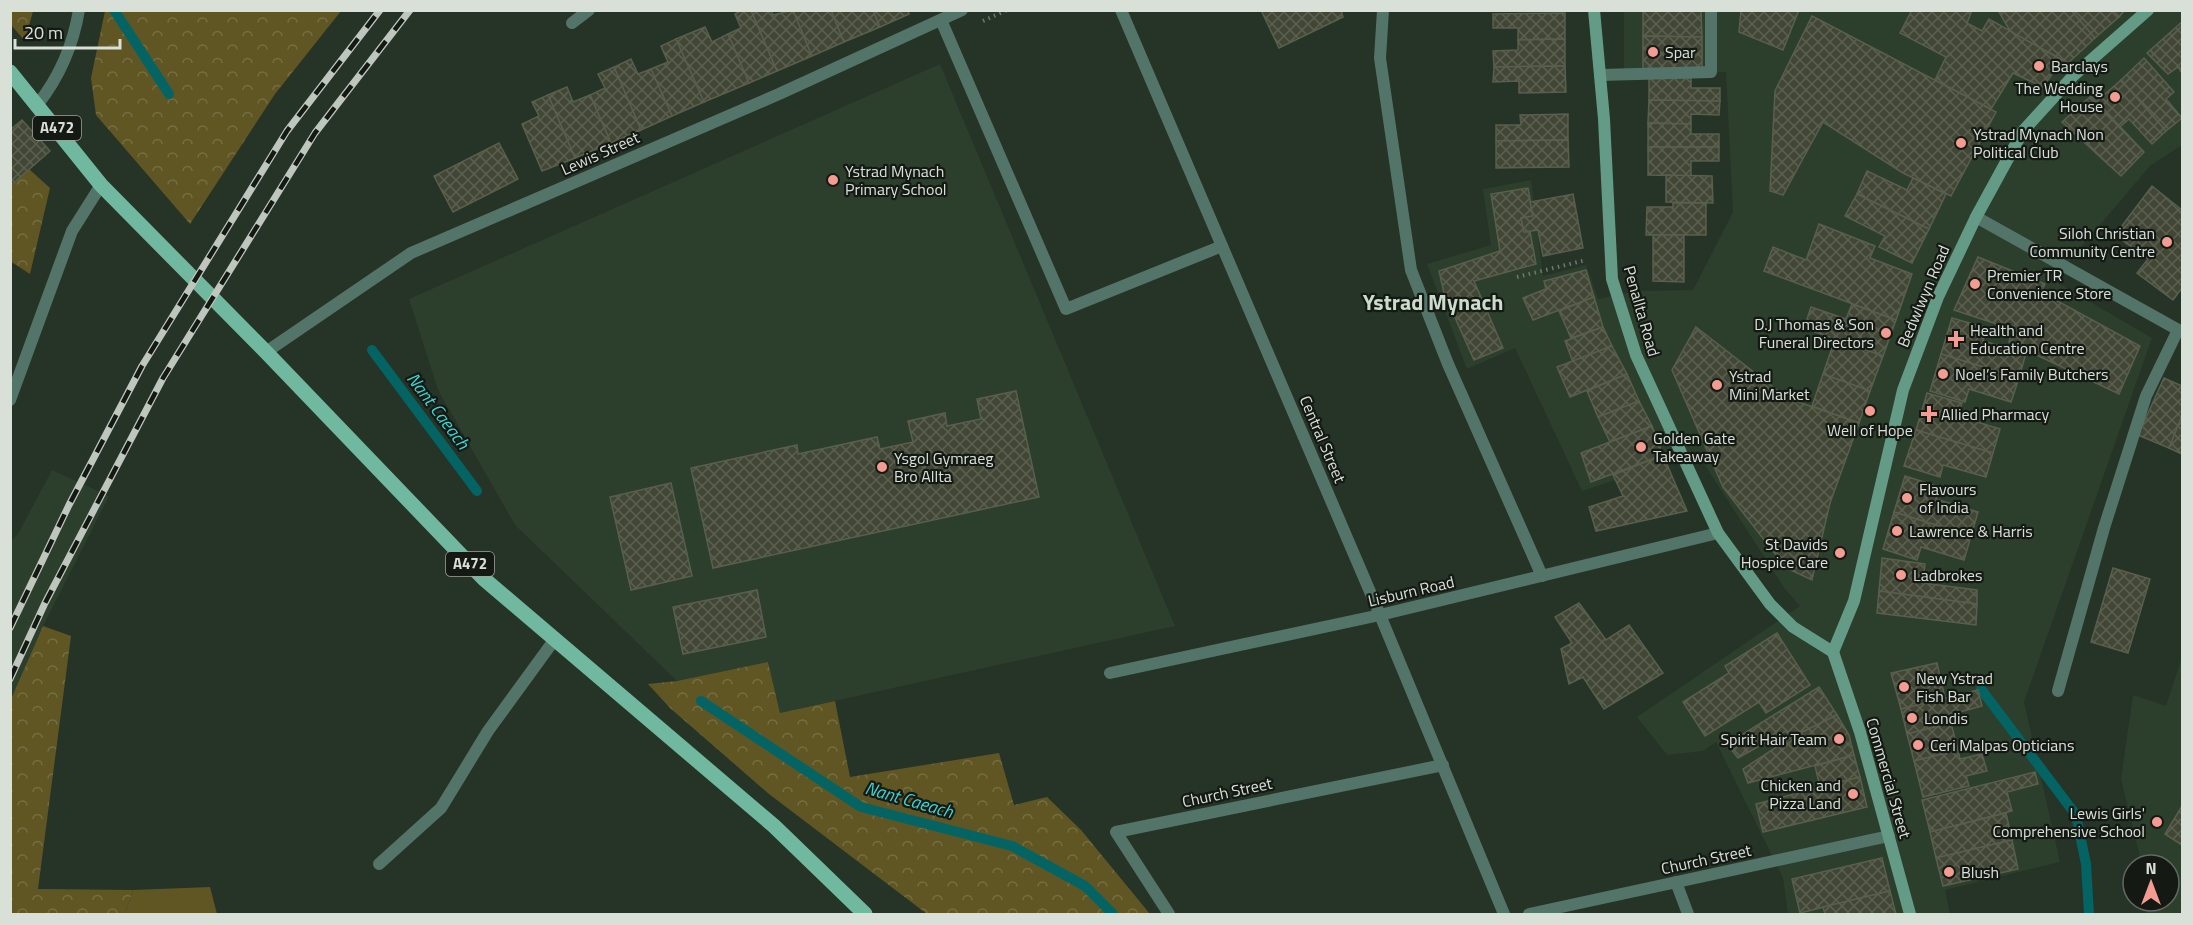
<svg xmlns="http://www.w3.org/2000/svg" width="2193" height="925" font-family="'Titillium Web',sans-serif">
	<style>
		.built { fill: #2c3e2c }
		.green { fill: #605624 }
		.forest { fill: url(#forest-crowns) }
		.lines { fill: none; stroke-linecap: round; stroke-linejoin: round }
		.stream { stroke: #036463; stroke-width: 10 }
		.building { fill: url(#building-cross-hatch); stroke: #595f4d; stroke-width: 1.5 }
		.path { stroke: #6e796f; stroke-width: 4; stroke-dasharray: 1.5 4.5; stroke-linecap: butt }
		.lane { stroke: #537468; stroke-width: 12 }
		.street { stroke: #537468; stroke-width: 12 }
		.secondary { stroke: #649b87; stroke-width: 12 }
		.primary { stroke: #70b89f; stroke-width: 15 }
		.rail-casing { stroke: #bec6be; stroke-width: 7 }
		.rail { stroke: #141914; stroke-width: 4.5; stroke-dasharray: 14; stroke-linecap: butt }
		.poi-dot { fill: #f59c92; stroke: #141914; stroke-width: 2 }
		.labels { text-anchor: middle; stroke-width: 4.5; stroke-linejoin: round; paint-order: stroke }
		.shield { fill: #141914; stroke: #9da49d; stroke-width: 1.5 }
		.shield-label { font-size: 15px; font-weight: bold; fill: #d8e0d8 }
		.poi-label { font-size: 16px; fill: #d8e0d8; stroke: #141914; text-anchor: start }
		.street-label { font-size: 16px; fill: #d8e0d8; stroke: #141914 }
		.water-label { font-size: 18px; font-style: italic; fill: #37d7d5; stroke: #141914 }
		.district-label { font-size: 22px; font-weight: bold; fill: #cbdccc; stroke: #141914 }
	</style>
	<defs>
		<pattern id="forest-crowns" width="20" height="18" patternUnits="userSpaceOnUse" patternTransform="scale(1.5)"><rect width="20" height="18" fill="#605624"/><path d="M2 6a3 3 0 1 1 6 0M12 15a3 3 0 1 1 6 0" fill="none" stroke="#766e43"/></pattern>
		<pattern id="building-cross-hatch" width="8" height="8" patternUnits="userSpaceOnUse" patternTransform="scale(1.5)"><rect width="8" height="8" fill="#414635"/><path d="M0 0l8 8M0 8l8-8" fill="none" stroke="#5c6052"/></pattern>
	</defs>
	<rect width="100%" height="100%" fill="#263327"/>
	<!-- built -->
	<g class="built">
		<polygon points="1624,11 2182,11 2182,145 2150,166 2053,280 2152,338 2024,702 2060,862 1945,890 1950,914 1788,914 1783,878 1716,742 1703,751 1667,755 1637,717 1800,606 1785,589 1697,453 1582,491 1515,348 1467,369 1427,264 1491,245 1483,189 1531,180 1543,276 1586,265 1598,299 1636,291 1693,290 1733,212 1726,72 1624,76"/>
		<polygon points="940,64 1175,626 780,713 768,662 677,681 515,525 438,390 409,299"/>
		<polygon points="52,470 109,496 43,626 11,699 11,541 18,534"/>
		<polygon points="2182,657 2182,914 2147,914 2147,901 2169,901 2169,865 2142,865 2121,779 2133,695 2166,706"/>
	</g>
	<!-- green -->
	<polygon class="green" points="210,887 217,914 125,914 133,890"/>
	<!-- forest -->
	<g class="forest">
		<polygon points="11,10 33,11 25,41 11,25"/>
		<polygon points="105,11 105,10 341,11 275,94 190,224 96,115 91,78"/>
		<polygon points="29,169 50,188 30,274 10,261 11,186"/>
		<polygon points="43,626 71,636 38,889 133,890 125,914 11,914 11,699"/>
		<polygon points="768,662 780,713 835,701 850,777 999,753 1014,805 1047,797 1081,830 1150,914 927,914 769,794 670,708 648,684 677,681"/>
	</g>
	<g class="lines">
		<!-- stream -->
		<g class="stream">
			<polyline points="114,10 169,94"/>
			<polyline points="372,350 477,491"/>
			<polyline points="1981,689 2076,815 2086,864 2089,914"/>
			<polyline points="701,701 861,807 1012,846 1085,886 1113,914"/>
		</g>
	</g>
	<!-- building -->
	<g class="building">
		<polygon points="742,10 751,10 777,71 749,83 728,34 741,28 735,14"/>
		<polygon points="751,10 771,10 773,15 793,10 812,56 777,71"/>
		<polygon points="793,10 831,10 844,42 812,56"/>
		<polygon points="831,10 873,10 880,27 844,42"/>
		<polygon points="873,10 908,10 909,14 880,27"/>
		<polygon points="1261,10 1341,10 1343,17 1279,48"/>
		<polygon points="1643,10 1701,10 1702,37 1643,36"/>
		<polygon points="1741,10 1799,10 1783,50 1739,32"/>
		<polygon points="1912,10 1972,10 1967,23 1982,31 1989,19 2062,60 2043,87 2013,73 1991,109 1935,80 1946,57 1900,33"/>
		<polygon points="2071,10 2095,38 2068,63 2010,31 1999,12"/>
		<polygon points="2071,10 2113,10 2119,17 2095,38"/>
		<polygon points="2113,10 2125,10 2119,17"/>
		<polygon points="1565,13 1565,39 1518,40 1518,28 1493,28 1493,14"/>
		<polygon points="1812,16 1996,112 1951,196 1903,173 1823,122 1783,195 1770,191 1775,91"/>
		<polygon points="2182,22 2182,73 2178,67 2168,74 2147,53"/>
		<polygon points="705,27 712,42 728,34 749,83 704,102 676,39"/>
		<polygon points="1643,36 1702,37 1702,69 1643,69"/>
		<polygon points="676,39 704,102 672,116 651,69 668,62 661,46"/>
		<polygon points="1565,39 1565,66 1494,67 1493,51 1518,50 1518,40"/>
		<polygon points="2144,58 2174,92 2166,99 2182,118 2166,131 2121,80"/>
		<polygon points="631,59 638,74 651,69 672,116 641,130 614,67"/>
		<polygon points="1565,66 1566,92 1519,93 1519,81 1493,82 1494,67"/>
		<polygon points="614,67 641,130 611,143 590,95 605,88 598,74"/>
		<polygon points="1649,78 1691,78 1691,88 1720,88 1720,101 1649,100"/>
		<polygon points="2121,80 2166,131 2152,144 2129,119 2120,127 2097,101"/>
		<polygon points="567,87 573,102 590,95 611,143 575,158 548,95"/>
		<polygon points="548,95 575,158 542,171 522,124 539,116 532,102"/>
		<polygon points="2091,96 2144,152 2121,176 2062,122"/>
		<polygon points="1649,100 1720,101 1719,115 1691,114 1691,124 1648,123"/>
		<polygon points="1568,114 1568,140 1496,141 1496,125 1521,125 1520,115"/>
		<polygon points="22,120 50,151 10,186 10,130"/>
		<polygon points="1648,123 1691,124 1691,134 1719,134 1719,147 1648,147"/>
		<polygon points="1568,140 1569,167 1496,168 1496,141"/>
		<polygon points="499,143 518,179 453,212 434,176"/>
		<polygon points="1648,147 1719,147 1719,161 1691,161 1691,176 1648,175"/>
		<polygon points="1867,171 1907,190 1913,178 1946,194 1929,229 1857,194"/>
		<polygon points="1666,175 1712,176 1713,203 1666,202"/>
		<polygon points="2152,186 2182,210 2182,288 2173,300 2137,273 2148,259 2115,235"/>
		<polygon points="1528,188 1533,216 1521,218 1524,232 1530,231 1536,264 1474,281 1503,348 1474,360 1444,293 1439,271 1500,251 1491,194"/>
		<polygon points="1573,194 1583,248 1543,256 1538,230 1524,232 1521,218 1533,216 1530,202"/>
		<polygon points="1857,194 1929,229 1912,263 1879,247 1885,236 1845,216"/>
		<polygon points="1673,203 1706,203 1706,235 1646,235 1647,207 1673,207"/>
		<polygon points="1819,224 1875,246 1870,258 1912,274 1896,320 1764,271 1773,247 1806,260"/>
		<polygon points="1653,235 1684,235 1684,282 1653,281"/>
		<polygon points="1978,257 2045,284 2041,292 2140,346 2119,394 2009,342 2012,329 1954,310"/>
		<polygon points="1586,270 1594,297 1533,320 1523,298 1546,289 1544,281"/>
		<polygon points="1594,297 1603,327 1571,338 1559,311"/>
		<polygon points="1852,304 1896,320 1883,356 1804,328 1811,307 1846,319"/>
		<polygon points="1952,318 1987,328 1983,341 2026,353 2019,378 1941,354"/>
		<polygon points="1603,327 1612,346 1573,362 1565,341"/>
		<polygon points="1696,327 1787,398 1859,423 1830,503 1812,580 1786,568 1723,487 1672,370"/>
		<polygon points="1835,339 1883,356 1870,391 1823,374"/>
		<polygon points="1612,346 1627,374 1570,397 1557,367"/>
		<polygon points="1941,354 2019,378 2011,402 1969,389 1965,402 1930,391"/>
		<polygon points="1627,374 1639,401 1598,417 1587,391"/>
		<polygon points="1823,374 1870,391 1859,423 1812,406"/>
		<polygon points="2164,378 2182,386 2182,416 2169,448 2138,435"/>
		<polygon points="1016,391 1039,497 713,568 691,468 797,445 798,454 877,437 880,449 913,442 908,421 945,413 947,426 981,419 977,399"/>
		<polygon points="1927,393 1962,403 1958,416 2000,429 1993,453 1916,430"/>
		<polygon points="1639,401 1652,426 1610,442 1598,417"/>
		<polygon points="2182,416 2182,454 2169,448"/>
		<polygon points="1652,426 1663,455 1591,482 1581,453"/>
		<polygon points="1916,430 1993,453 1986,477 1943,465 1940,477 1904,466"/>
		<polygon points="1663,455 1687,511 1596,531 1589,507 1623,496 1613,475"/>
		<polygon points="1905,476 1940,487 1936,499 1978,512 1971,536 1894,512"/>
		<polygon points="671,483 692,576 631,590 610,497"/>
		<polygon points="1894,512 1971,536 1964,560 1921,547 1917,560 1883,549"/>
		<polygon points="1882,558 1925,564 1923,583 1977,590 1977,604 1879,591"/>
		<polygon points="2113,568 2150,579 2128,653 2091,642"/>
		<polygon points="757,590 766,637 683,654 673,607"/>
		<polygon points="1879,591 1977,604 1976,625 1877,613"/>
		<polygon points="1579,603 1606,640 1629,625 1663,673 1604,709 1583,677 1569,684 1561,649 1572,643 1555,617"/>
		<polygon points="1777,633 1810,685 1766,713 1759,702 1705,736 1683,702 1729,673 1725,666"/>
		<polygon points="1937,663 1945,698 1901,709 1891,673"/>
		<polygon points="1819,687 1837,715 1790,738 1786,731 1738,758 1727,744"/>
		<polygon points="1978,690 1982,706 1949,715 1951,723 1907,734 1901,709"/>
		<polygon points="1837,715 1849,735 1854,755 1748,783 1743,769 1790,738"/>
		<polygon points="1951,723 1958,750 1914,761 1907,734"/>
		<polygon points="1958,750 1960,759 1982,754 1987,771 1966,776 1969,786 1923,797 1914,761"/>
		<polygon points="1854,755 1860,777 1820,787 1815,766"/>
		<polygon points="2035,772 2038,784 2007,792 2012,811 1930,832 1922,800"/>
		<polygon points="1860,777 1867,807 1763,832 1756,804"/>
		<polygon points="2182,806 2182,845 2165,834"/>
		<polygon points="2006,813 2012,840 1936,858 1930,832"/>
		<polygon points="2012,840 2018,869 1943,886 1936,858"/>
		<polygon points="1882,858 1890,891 1800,913 1792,879"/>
		<polygon points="1890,891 1896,914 1825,914 1823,907"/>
	</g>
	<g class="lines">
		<!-- path -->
		<g class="path">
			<polyline points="983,21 1007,10"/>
			<polyline points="1517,277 1586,260"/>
		</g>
		<!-- lane -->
		<g class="lane">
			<polyline points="1383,10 1380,58 1411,270 1448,364 1542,576"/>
			<polyline points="941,20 1066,309 1222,246"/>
			<polyline points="572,23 589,10"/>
			<polyline points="1600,75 1711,72 1711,10"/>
			<polyline points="10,400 72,231 101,185"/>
			<polyline points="2058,691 2104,528 2146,396 2178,330"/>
			<polyline points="379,864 441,808 488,731 555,639"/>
			<polyline points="1676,882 1688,914"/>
		</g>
		<!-- street -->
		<g class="street">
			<polyline points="1121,10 1380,615 1504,914"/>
			<path d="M38,104C60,76 73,46 79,10"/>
			<polyline points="1976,217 2182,332"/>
			<polyline points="266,352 411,253 779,94 962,10"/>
			<polyline points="1110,673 1380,615 1718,533"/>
			<polyline points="1169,914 1116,832 1443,765"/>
			<polyline points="1529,914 1889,836"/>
		</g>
		<!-- secondary -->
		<g class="secondary">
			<polyline points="1594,10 1604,119 1612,279 1636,355 1718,533 1770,604 1793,627 1833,652"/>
			<polyline points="1833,652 1854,601 1903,390 1938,297 1976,217 2023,131 2073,76 2148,10"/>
			<polyline points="1833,652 1860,732 1910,914"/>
		</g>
		<!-- primary -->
		<polyline class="primary" points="10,72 101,185 266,352 484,579 774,826 865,914"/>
		<defs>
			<g id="rail">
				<polyline points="10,628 69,505 142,366 287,131 380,10"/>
				<polyline points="10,679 45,603 163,378 315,133 410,10"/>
			</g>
		</defs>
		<!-- rail casing -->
		<use href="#rail" class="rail-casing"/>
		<!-- rail -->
		<use href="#rail" class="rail"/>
	</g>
	<!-- markers -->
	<g class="poi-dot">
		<circle cx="1653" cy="52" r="6"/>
		<circle cx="2039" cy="66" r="6"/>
		<circle cx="2115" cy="97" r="6"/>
		<circle cx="1961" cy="143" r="6"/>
		<circle cx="833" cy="180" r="6"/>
		<circle cx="2167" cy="242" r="6"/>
		<circle cx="1975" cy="284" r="6"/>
		<circle cx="1886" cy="333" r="6"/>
		<path d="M1953 330h6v6h6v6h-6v6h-6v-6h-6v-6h6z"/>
		<circle cx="1943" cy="374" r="6"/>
		<circle cx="1717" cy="385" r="6"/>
		<circle cx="1870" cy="411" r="6"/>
		<path d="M1926 405h6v6h6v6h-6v6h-6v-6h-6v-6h6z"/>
		<circle cx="1641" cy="447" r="6"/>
		<circle cx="882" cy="467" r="6"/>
		<circle cx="1907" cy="498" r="6"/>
		<circle cx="1897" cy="531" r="6"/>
		<circle cx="1840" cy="553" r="6"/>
		<circle cx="1901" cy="575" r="6"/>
		<circle cx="1904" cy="687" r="6"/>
		<circle cx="1912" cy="718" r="6"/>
		<circle cx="1839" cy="739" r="6"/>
		<circle cx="1918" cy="745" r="6"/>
		<circle cx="1853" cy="794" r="6"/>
		<circle cx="2157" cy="822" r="6"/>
		<circle cx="1949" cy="872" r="6"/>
	</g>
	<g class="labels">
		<!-- shield labels -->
		<g class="shield">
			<rect x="33" y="116" width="48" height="24" rx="4.5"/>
			<rect x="446" y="552" width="48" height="24" rx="4.5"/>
		</g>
		<g class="shield-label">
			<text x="57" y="133">A472</text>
			<text x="470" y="569">A472</text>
		</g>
		<!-- poi labels -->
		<g class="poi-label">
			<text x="1665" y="58">Spar</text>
			<text x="2051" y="72">Barclays</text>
			<text x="2103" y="94" text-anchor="end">The Wedding<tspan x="2103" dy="18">House</tspan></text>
			<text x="1973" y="140">Ystrad Mynach Non<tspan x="1973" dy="18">Political Club</tspan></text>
			<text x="845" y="177">Ystrad Mynach<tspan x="845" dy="18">Primary School</tspan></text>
			<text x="2155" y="239" text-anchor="end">Siloh Christian<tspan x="2155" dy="18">Community Centre</tspan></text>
			<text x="1987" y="281">Premier TR<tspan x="1987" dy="18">Convenience Store</tspan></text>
			<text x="1874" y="330" text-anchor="end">D.J Thomas &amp; Son<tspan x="1874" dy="18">Funeral Directors</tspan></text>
			<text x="1970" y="336">Health and<tspan x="1970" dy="18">Education Centre</tspan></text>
			<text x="1955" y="380">Noel’s Family Butchers</text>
			<text x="1729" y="382">Ystrad<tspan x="1729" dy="18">Mini Market</tspan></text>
			<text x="1941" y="420">Allied Pharmacy</text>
			<text x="1870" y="436" text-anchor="middle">Well of Hope</text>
			<text x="1653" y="444">Golden Gate<tspan x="1653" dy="18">Takeaway</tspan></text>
			<text x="894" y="464">Ysgol Gymraeg<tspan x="894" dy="18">Bro Allta</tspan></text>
			<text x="1919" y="495">Flavours<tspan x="1919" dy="18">of India</tspan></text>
			<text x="1909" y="537">Lawrence &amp; Harris</text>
			<text x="1828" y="550" text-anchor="end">St Davids<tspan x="1828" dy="18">Hospice Care</tspan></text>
			<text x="1913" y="581">Ladbrokes</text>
			<text x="1916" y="684">New Ystrad<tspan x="1916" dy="18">Fish Bar</tspan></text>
			<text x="1924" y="724">Londis</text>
			<text x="1827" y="745" text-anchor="end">Spirit Hair Team</text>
			<text x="1930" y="751">Ceri Malpas Opticians</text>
			<text x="1841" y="791" text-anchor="end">Chicken and<tspan x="1841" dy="18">Pizza Land</tspan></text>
			<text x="2145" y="819" text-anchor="end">Lewis Girls'<tspan x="2145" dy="18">Comprehensive School</tspan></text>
			<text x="1961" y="878">Blush</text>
		</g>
		<!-- street labels -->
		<g class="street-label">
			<text transform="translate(600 153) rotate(-24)" y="6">Lewis Street</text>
			<text transform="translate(1923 296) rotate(-67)" y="6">Bedwlwyn Road</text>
			<text transform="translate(1642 311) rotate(74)" y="6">Penallta Road</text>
			<text transform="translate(1323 439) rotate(67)" y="6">Central Street</text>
			<text transform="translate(1411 591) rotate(-13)" y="6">Lisburn Road</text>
			<text transform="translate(1889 778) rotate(74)" y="6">Commercial Street</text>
			<text transform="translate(1227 792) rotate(-12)" y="6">Church Street</text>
			<text transform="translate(1706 859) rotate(-12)" y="6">Church Street</text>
		</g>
		<!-- water labels -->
		<g class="water-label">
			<text transform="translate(438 411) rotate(53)" y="6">Nant Caeach</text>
			<text transform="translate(909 800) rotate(16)" y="6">Nant Caeach</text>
		</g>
		<!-- district labels -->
		<g class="district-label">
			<text x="1433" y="310">Ystrad Mynach</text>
		</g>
	</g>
	<!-- border -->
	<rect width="2193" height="925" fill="none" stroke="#d8e0d8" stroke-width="24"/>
	<!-- north arrow -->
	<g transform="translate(2151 883)"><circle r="28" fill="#141914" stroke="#626962" stroke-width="1.5"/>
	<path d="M0-4.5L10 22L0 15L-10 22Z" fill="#f59c92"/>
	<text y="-9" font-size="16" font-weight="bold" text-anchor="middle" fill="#d8e0d8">N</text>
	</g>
	<!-- scale -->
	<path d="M15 39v9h105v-9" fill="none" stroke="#d8e0d8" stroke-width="3"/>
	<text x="24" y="39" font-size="18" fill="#d8e0d8" stroke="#141914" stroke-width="4.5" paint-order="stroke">20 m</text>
</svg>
